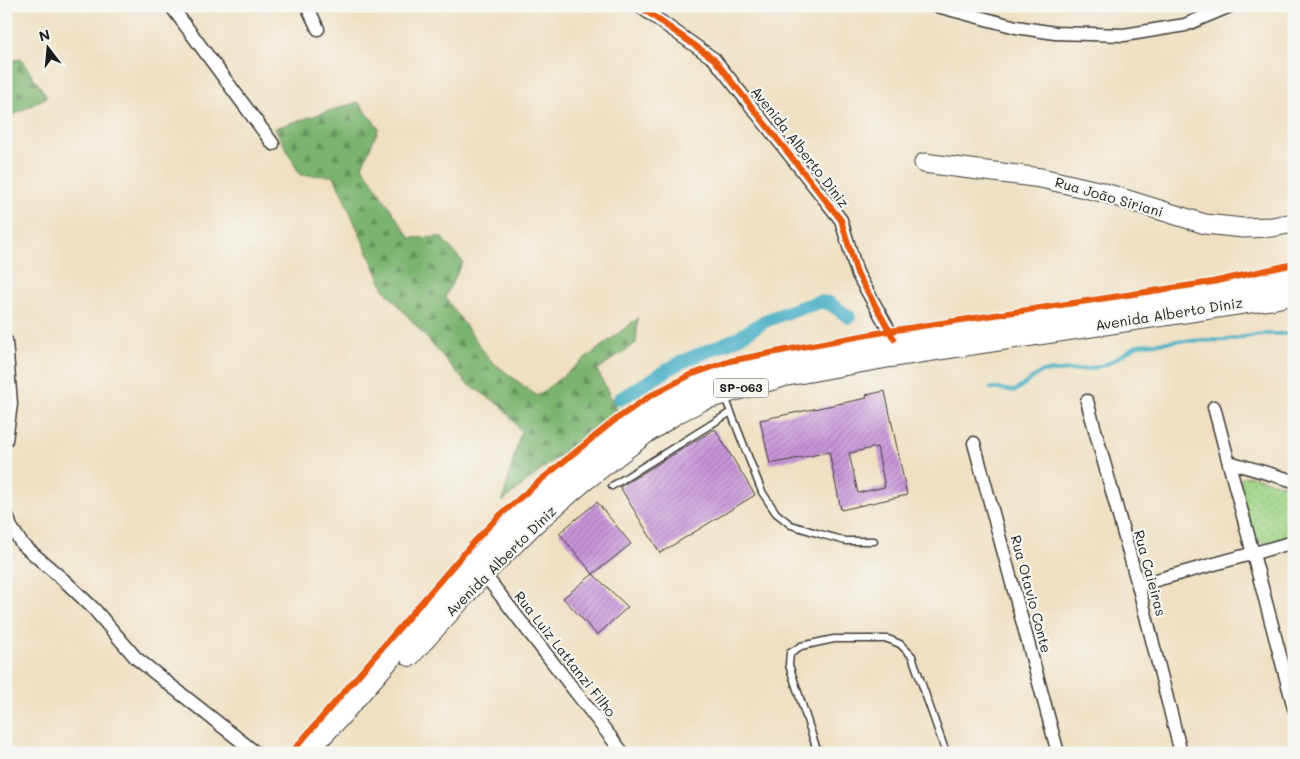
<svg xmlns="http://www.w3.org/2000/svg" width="1300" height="759" font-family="Mali,sans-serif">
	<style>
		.forest { fill: url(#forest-firs); stroke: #4c6846 }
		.park { fill: url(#park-dots); stroke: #5c764f }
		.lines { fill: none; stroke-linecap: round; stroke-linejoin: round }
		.stream { stroke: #42adc2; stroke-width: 4 }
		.canal { stroke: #42adc2; stroke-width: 14 }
		.building { fill: url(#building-hatch); fill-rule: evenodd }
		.lane-casing { stroke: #3c3935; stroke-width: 9 }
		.street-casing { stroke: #3c3935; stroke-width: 15 }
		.secondary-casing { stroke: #3c3935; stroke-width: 21 }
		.primary-casing { stroke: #3c3935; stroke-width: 22 }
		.lane { stroke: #fff; stroke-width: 6 }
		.street { stroke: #fff; stroke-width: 12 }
		.secondary { stroke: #fff; stroke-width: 19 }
		.primary { stroke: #fff; stroke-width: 20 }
		.cycleway-casing { stroke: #f6f6f2; stroke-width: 9 }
		.cycleway { stroke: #e8590c; stroke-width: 6 }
		.labels { text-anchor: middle; stroke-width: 4.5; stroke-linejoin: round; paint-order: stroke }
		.shield { fill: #f6f6f2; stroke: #5d5d5c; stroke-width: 1 }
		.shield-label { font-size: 12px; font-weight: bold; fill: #1c1c1c }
		.street-label { font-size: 14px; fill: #1c1c1c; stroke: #f6f6f2 }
	</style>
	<defs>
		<pattern id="forest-firs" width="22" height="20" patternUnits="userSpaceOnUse" patternTransform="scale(1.25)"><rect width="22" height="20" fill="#7cb370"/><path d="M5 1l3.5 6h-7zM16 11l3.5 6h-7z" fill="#65915b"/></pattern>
		<pattern id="park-dots" width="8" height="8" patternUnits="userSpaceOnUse" patternTransform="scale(1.25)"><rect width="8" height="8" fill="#9bd182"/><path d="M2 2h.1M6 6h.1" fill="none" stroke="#85b370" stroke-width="1.8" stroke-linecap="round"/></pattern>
		<pattern id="building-hatch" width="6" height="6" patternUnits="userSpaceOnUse" patternTransform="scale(1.25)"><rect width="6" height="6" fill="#c795d8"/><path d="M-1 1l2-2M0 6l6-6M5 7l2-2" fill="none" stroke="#a179ae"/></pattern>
	</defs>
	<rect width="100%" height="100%" fill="#f6f6f2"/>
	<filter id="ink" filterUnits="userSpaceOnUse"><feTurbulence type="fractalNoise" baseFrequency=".02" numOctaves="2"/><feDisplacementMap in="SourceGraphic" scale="10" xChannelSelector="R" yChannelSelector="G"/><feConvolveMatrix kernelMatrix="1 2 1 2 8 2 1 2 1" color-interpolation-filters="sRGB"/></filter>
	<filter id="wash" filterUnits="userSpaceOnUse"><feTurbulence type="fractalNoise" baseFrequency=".0096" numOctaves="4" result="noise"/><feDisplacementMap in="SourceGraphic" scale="20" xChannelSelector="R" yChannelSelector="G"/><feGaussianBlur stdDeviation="1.12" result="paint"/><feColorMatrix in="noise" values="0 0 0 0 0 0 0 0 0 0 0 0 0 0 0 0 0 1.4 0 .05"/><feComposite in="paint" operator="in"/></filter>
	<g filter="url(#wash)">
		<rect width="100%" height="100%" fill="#efe0c3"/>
		<!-- forest -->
		<g class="forest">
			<polygon points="21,59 47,97 6,119 6,62"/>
			<polygon points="358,102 379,128 362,166 410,238 441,237 463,262 445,297 490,360 537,396 638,318 636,343 597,370 617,409 502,502 521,431 502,406 466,383 384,289 334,176 300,175 275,128"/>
		</g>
		<!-- park -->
		<path class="park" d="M1251,476L1294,488V536C1280,540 1265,549 1254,536L1237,482L1244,477Z"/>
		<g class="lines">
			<!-- stream -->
			<polyline class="stream" points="991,388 1015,391 1041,372 1089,369 1107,364 1138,345 1177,341 1228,340 1261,334 1294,334"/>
			<!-- canal -->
			<polyline class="canal" points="620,399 679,363 736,339 765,321 791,311 819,302 829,303 849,317"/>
		</g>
		<g id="blocks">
			<!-- building -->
			<g class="building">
				<path d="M885,391L907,495L841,510L829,452L770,464L760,420L867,398L866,395ZM877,447L885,487L858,493L849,453Z"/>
				<polygon points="715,429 755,495 660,553 620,487"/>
				<polygon points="597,502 631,544 593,574 559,533"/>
				<polygon points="593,574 628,607 597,635 563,598"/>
			</g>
		</g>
	</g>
	<g filter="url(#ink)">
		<use href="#blocks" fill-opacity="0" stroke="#3c3935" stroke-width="1"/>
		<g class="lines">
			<defs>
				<g id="lane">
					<polyline points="725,397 762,492 776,513 791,525 820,534 846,541 874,541"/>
					<polyline points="612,486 731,412"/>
					<polyline points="818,753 789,665 790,653 801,646 834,639 888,639 900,644 912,656 946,753"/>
				</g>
				<g id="street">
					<polyline points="171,6 273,144"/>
					<polyline points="307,6 318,29"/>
					<polyline points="639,6 714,59 841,220 857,273 894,339"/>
					<polyline points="937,6 1016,27 1055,33 1124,35 1185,25 1230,6"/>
					<polyline points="6,341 11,404 6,440"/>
					<polyline points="1087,401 1138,585 1181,753"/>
					<polyline points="1214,407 1294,708"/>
					<polyline points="974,443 1058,753"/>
					<polyline points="1229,462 1294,481"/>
					<polyline points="6,513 11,527 22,544 67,583 94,609 136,658 256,753"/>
					<polyline points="484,574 623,753"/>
					<polyline points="1138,585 1294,542"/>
				</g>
				<polyline id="secondary" points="924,163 1041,178 1102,192 1205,224 1243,228 1272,227 1294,223"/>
				<g id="primary">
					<polyline points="410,656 484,574 533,525 584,481 645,434 677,413 703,400 785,376 890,357 1273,299 1294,294"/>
					<polyline points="306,753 337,720 453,586 501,534 552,486 605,442 642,415 674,397 701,384 737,372 791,359 894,339 1255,285 1294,277"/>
				</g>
			</defs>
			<!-- lane casing -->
			<use href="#lane" class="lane-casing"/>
			<!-- street casing -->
			<use href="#street" class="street-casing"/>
			<!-- secondary casing -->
			<use href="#secondary" class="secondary-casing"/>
			<!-- primary casing -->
			<use href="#primary" class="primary-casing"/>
			<!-- lane -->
			<use href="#lane" class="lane"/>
			<!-- street -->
			<use href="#street" class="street"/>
			<!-- secondary -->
			<use href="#secondary" class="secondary"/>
			<!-- primary -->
			<use href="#primary" class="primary"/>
			<defs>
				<g id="cycleway">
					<polyline points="639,6 714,59 841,220 857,273 894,339"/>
					<polyline points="291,753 472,544 499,516 542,479 615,420 650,396 690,375 730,361 801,347 889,331 1212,282 1294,264"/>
				</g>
			</defs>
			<!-- cycleway casing -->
			<use href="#cycleway" class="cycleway-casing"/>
			<!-- cycleway -->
			<use href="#cycleway" class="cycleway"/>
		</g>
	</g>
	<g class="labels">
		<!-- shield labels -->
		<rect class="shield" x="713.5" y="378.5" width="55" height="19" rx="4"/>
		<g class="shield-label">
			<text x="741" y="392">SP-063</text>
		</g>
		<!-- street labels -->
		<g class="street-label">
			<text transform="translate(800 147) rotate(52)" y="5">Avenida Alberto Diniz</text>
			<text transform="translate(1109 197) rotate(16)" y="5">Rua João Siriani</text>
			<text transform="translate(1169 314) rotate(-9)" y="5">Avenida Alberto Diniz</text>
			<text transform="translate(501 561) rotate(-45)" y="5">Avenida Alberto Diniz</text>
			<text transform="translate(1150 573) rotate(75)" y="5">Rua Caieiras</text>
			<text transform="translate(1031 594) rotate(75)" y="5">Rua Otavio Conte</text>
			<text transform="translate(565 654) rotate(52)" y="5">Rua Luiz Lattanzi Filho</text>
		</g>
	</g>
	<!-- margin -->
	<rect width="1300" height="759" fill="none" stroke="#f6f6f2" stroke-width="25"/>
	<!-- north arrow -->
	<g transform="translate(48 48) rotate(344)" stroke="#f6f6f2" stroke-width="4" paint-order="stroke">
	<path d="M0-4L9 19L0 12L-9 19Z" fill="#1c1c1c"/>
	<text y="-8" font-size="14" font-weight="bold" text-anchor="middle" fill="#1c1c1c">N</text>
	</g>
</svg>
